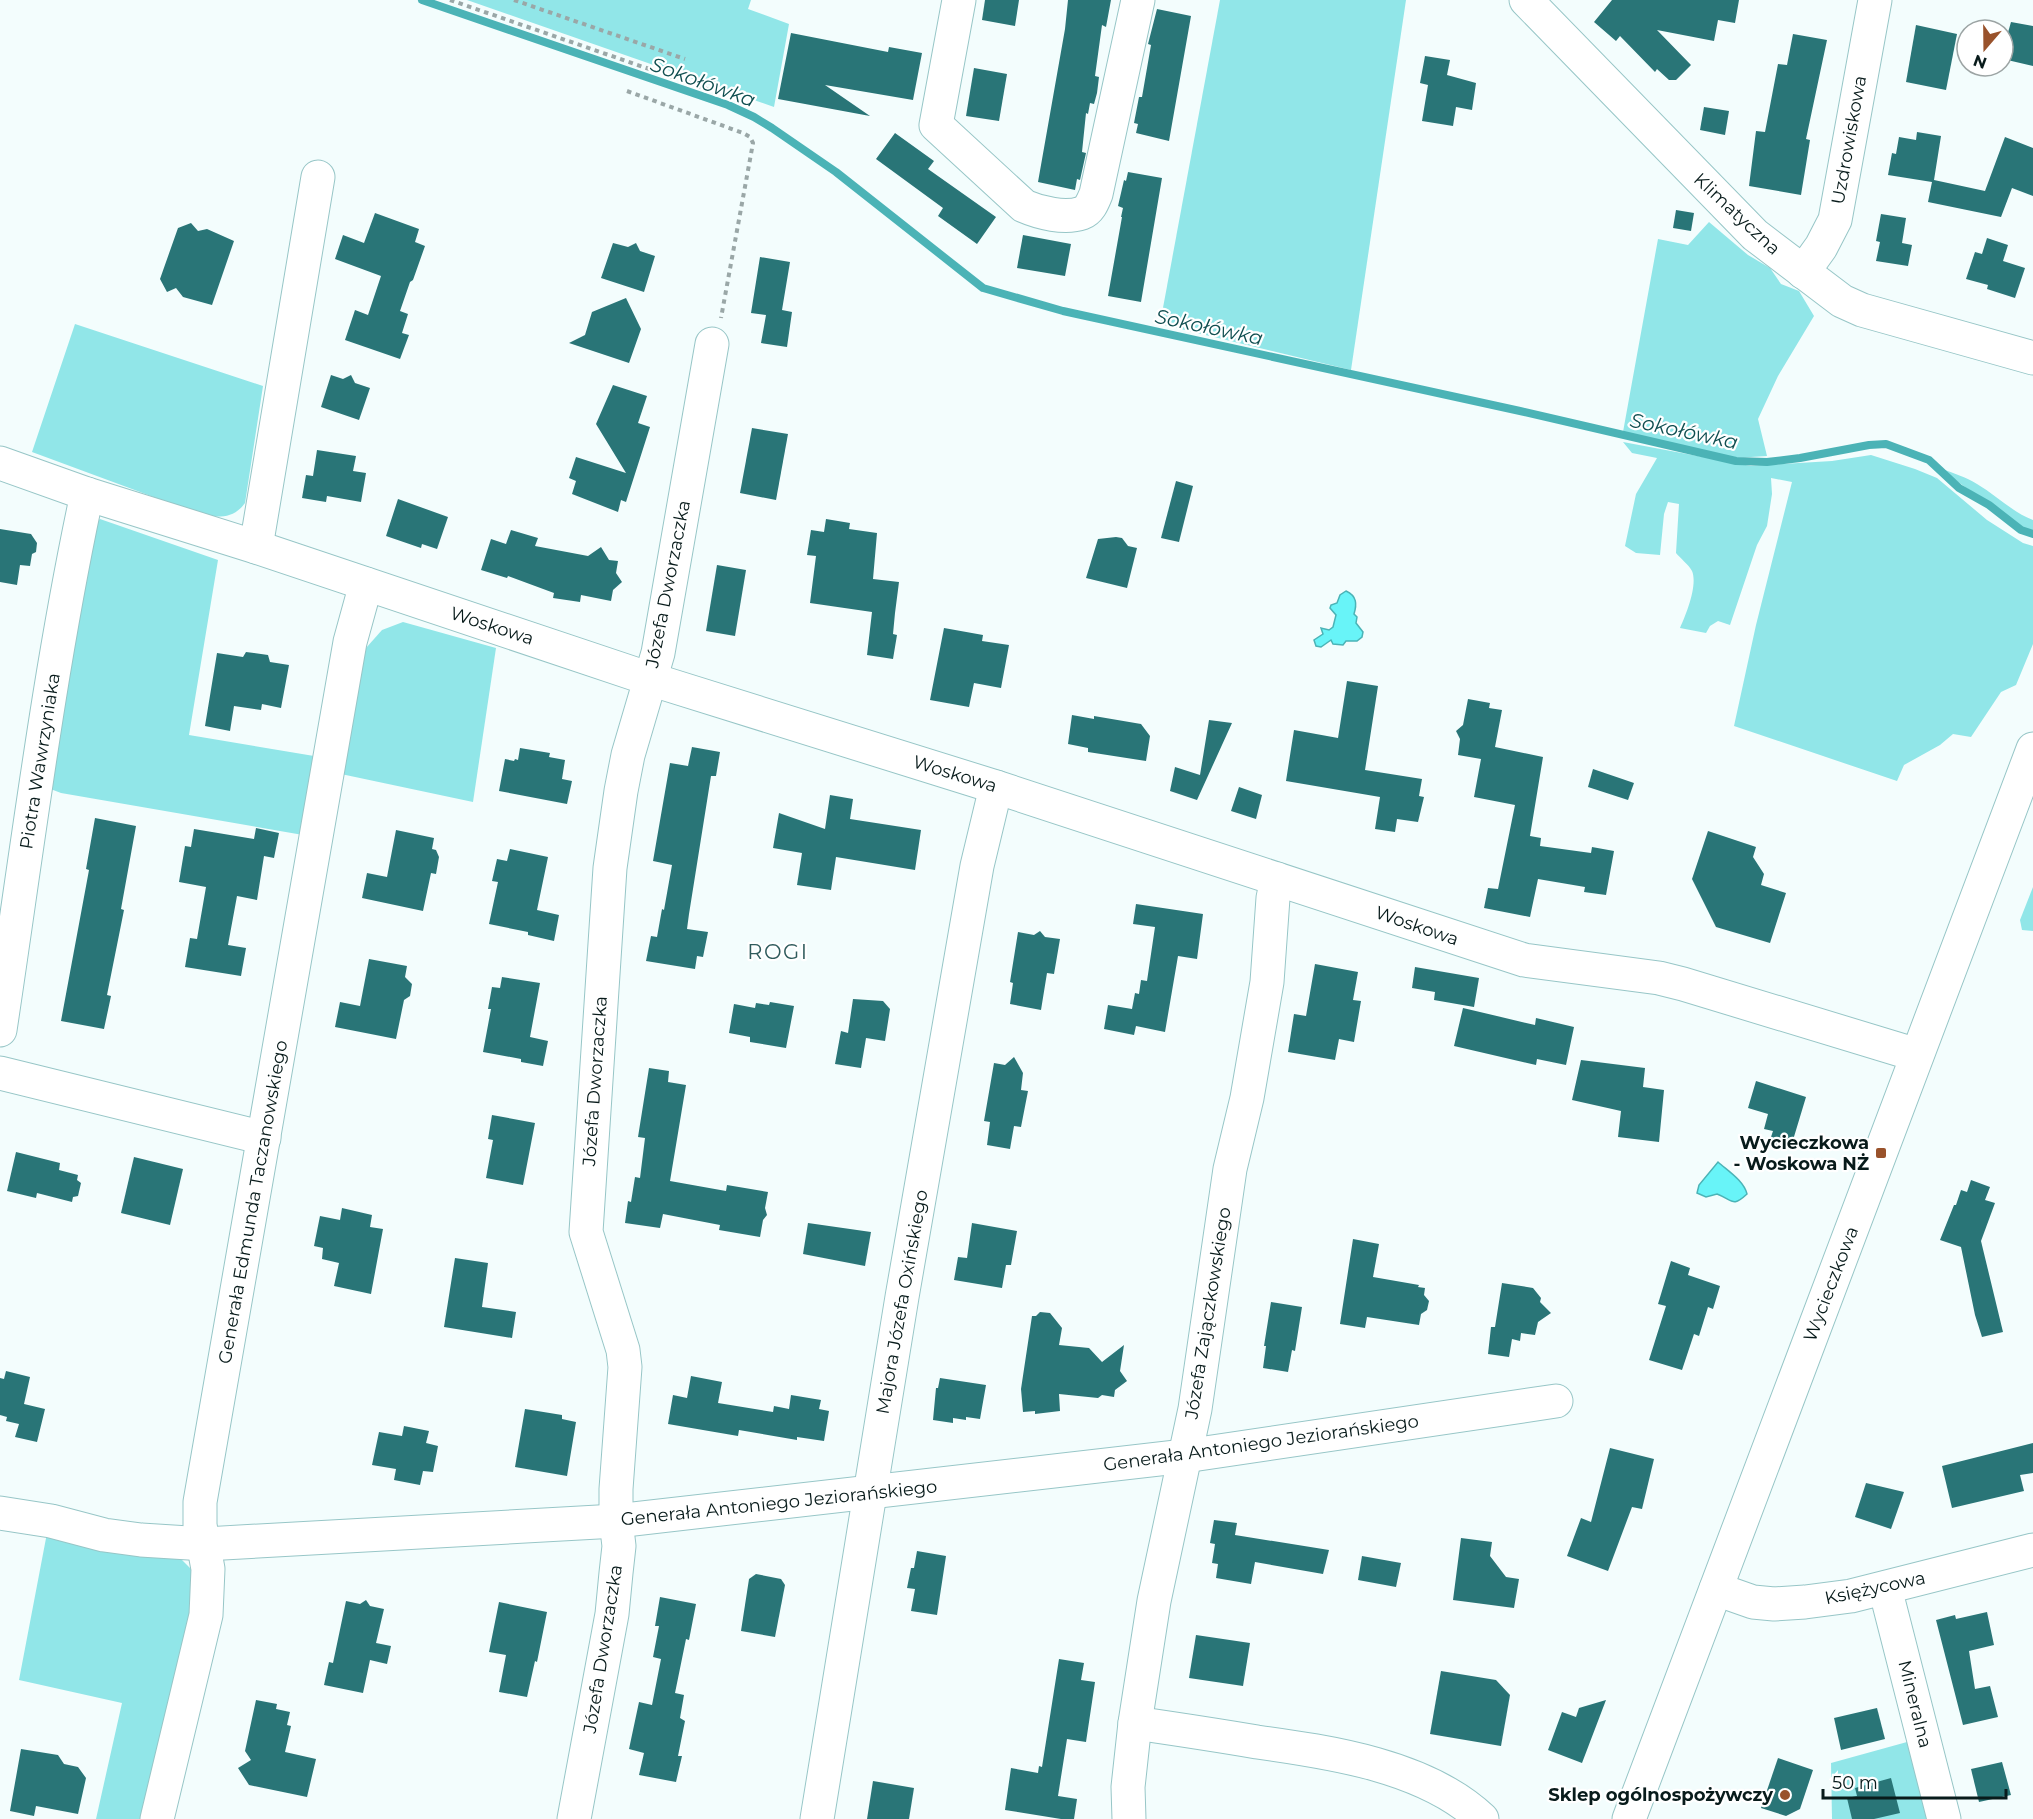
<svg xmlns="http://www.w3.org/2000/svg" width="2033" height="1819" font-family="Montserrat,sans-serif">
	<style>
		.green { fill: #91e6e8 }
		.water { fill: #68f4f8; stroke: #4bb3b6; stroke-width: 1.5 }
		.lines { fill: none; stroke-linecap: round; stroke-linejoin: round }
		.stream { stroke: #4bb3b6; stroke-width: 8 }
		.building { fill: #297577 }
		.minor-casing { stroke: #97c6c7; stroke-width: 35 }
		.path { stroke: #9aa7a7; stroke-width: 4; stroke-dasharray: 4.5 4.5; stroke-linecap: butt }
		.minor { stroke: #fff; stroke-width: 33 }
		.poi-dot { fill: #99522b; stroke: #fff; stroke-width: 2 }
		.labels { text-anchor: middle; stroke-width: 4.5; stroke-linejoin: round; paint-order: stroke }
		.street-label { font-size: 18px; fill: #081b1b; stroke: #fff }
		.poi-label { font-size: 18px; font-weight: bold; fill: #081b1b; stroke: #fff; text-anchor: end }
		.water-label { font-size: 20px; font-style: italic; fill: #0f4e50; stroke: #fff }
		.quarter-label { font-size: 21px; letter-spacing: 1.5px; fill: #2f5b5c; stroke: #fff }
	</style>
	<rect width="100%" height="100%" fill="#f3fdfd"/>
	<!-- green -->
	<g class="green">
		<polygon points="467,0 751,0 748,9 789,24 774,107"/>
		<polygon points="1220,0 1406,0 1351,370 1160,324"/>
		<polygon points="1709,222 1748,255 1770,268 1781,284 1799,291 1814,316 1778,376 1758,419 1767,456 1735,458 1623,432 1658,239 1688,245"/>
		<path d="M75,324L263,386L245,503C234,518 223,517 205,516L32,452Z"/>
		<path d="M1623,442L1751,466L1832,461L1871,455L1915,469L1937,478L1987,520L2023,543L2033,546V644L2016,685L2001,692L1971,737L1953,734L1940,745L1904,765L1897,781L1734,726L1756,625L1792,482L1771,478L1772,494L1767,526L1757,545L1730,625L1718,621L1710,626L1706,633L1680,628C1686,615 1698,585 1692,571C1689,565 1680,558 1676,553L1679,504L1668,502L1664,514L1660,555L1636,553L1625,546L1636,494L1657,458L1632,453Z"/>
		<path d="M1942,469C1953,473 1966,477 1977,484C1996,495 2012,512 2033,520V531C2015,526 2004,513 1989,503C1972,491 1956,482 1942,469Z"/>
		<polygon points="100,519 218,560 189,735 314,756 303,835 61,793 48,788 93,525"/>
		<polygon points="403,622 496,648 473,802 341,774 358,657 382,630"/>
		<polygon points="2033,887 2033,931 2022,930 2020,920"/>
		<polygon points="47,1533 178,1556 196,1574 199,1594 147,1819 96,1819 122,1703 19,1680"/>
		<polygon points="1907,1742 1928,1819 1832,1819 1831,1763"/>
	</g>
	<!-- water -->
	<g class="water">
		<path d="M1346,591C1357,596 1357,604 1354,614L1357,617L1356,623L1363,632L1362,637L1357,641H1346L1343,645L1333,644L1331,640L1321,647L1316,646L1314,640L1323,634L1321,628L1329,630L1333,627L1336,615L1330,608L1331,605L1337,603L1340,595Z"/>
		<path d="M1718,1162C1728,1171 1744,1181 1747,1194C1732,1208 1733,1200 1717,1194L1706,1197L1697,1193L1699,1185Z"/>
	</g>
	<g class="lines">
		<!-- stream -->
		<polyline class="stream" points="422,0 728,105 754,117 772,128 836,172 983,288 1063,311 1520,411 1736,461 1767,462 1800,458 1869,445 1886,444 1929,460 1959,488 1989,505 2021,530 2033,534"/>
	</g>
	<!-- building -->
	<g class="building">
		<polygon points="985,0 1019,0 1015,26 982,20"/>
		<polygon points="1068,0 1111,0 1106,27 1102,25 1095,76 1099,77 1097,93 1094,104 1090,103 1088,114 1086,113 1082,152 1086,153 1080,180 1077,179 1075,190 1038,182 1065,29"/>
		<polygon points="1612,0 1739,0 1735,23 1718,20 1714,41 1657,30 1691,65 1676,80 1669,80 1657,69 1655,72 1620,36 1616,41 1594,22"/>
		<polygon points="1157,9 1191,16 1169,141 1136,133 1138,124 1134,123 1139,97 1142,97 1151,45 1148,44"/>
		<polygon points="2011,22 2033,26 2033,66 2003,59 2003,50"/>
		<polygon points="1916,25 1957,34 1946,90 1906,82"/>
		<polygon points="791,33 888,52 889,47 922,53 913,100 825,85 870,116 778,99"/>
		<polygon points="1793,34 1827,40 1806,139 1810,140 1801,195 1749,186 1756,131 1765,132 1778,64 1787,65"/>
		<polygon points="1425,56 1450,60 1447,75 1476,83 1472,110 1456,107 1453,126 1422,121 1428,85 1420,83"/>
		<polygon points="974,68 1007,74 999,121 966,116"/>
		<polygon points="1704,107 1729,111 1725,135 1700,130"/>
		<polygon points="1917,132 1941,136 1934,180 1985,191 2005,137 2033,148 2033,196 2012,188 2001,217 1928,202 1932,182 1888,175 1892,153 1896,154 1899,137 1916,140"/>
		<polygon points="895,133 934,161 928,169 996,217 977,244 938,216 943,208 876,159"/>
		<polygon points="1128,172 1162,178 1141,302 1108,296 1122,217 1121,217 1123,208 1118,206 1124,180 1126,181"/>
		<polygon points="1676,210 1694,213 1691,231 1673,228"/>
		<polygon points="375,213 419,229 415,242 425,246 413,280 410,282 400,311 408,314 402,333 409,335 400,359 345,340 355,310 368,315 381,276 335,259 343,235 364,243"/>
		<polygon points="1881,214 1906,218 1902,243 1912,245 1908,266 1876,261 1880,242 1876,241"/>
		<polygon points="191,223 198,231 207,229 234,241 212,305 183,297 176,288 167,292 160,279 178,228"/>
		<polygon points="1023,235 1071,244 1065,276 1017,268"/>
		<polygon points="1987,238 2008,245 2003,261 2025,268 2015,298 1987,289 1988,285 1966,279 1975,252 1982,254"/>
		<polygon points="613,243 628,247 636,243 640,251 655,256 644,292 601,278"/>
		<polygon points="760,257 790,262 782,310 792,312 787,347 761,343 766,315 751,313"/>
		<polygon points="626,298 641,329 629,363 569,343 585,335 592,312"/>
		<polygon points="331,375 343,379 351,375 355,383 370,388 359,420 321,407"/>
		<polygon points="613,385 647,396 638,423 650,427 626,502 621,500 618,512 572,494 576,481 569,478 576,457 626,473 596,424"/>
		<polygon points="752,428 788,434 776,500 740,493"/>
		<polygon points="317,450 356,456 353,471 366,473 361,502 327,496 326,502 302,498 306,475 313,476"/>
		<polygon points="1176,481 1193,486 1179,542 1161,538"/>
		<polygon points="398,499 448,517 437,549 422,544 421,548 386,536"/>
		<polygon points="826,519 850,523 849,529 877,533 873,579 899,582 895,613 893,634 897,635 893,659 867,655 872,612 810,603 816,556 807,555 811,530 824,532"/>
		<polygon points="0,529 31,534 37,543 36,552 32,554 30,566 20,565 17,585 0,582"/>
		<polygon points="511,530 538,538 535,546 588,556 601,547 609,560 618,561 616,573 622,582 613,590 611,601 581,595 580,602 553,598 554,593 508,576 507,578 481,570 491,539 506,544"/>
		<polygon points="1116,537 1122,538 1128,546 1137,548 1127,588 1086,578 1098,539"/>
		<polygon points="717,565 746,570 735,636 706,631"/>
		<polygon points="944,628 983,635 982,641 1009,645 1001,688 974,683 969,707 930,700"/>
		<polygon points="246,652 268,655 270,662 289,665 281,708 262,704 261,710 234,706 230,731 205,726 217,653 243,657"/>
		<polygon points="1347,681 1378,686 1365,770 1422,779 1419,796 1424,797 1418,822 1397,819 1395,832 1375,829 1380,797 1286,781 1294,730 1338,738"/>
		<polygon points="1468,699 1490,703 1489,708 1502,710 1495,747 1543,757 1530,836 1541,838 1540,846 1591,853 1592,847 1614,851 1606,895 1584,892 1585,887 1538,879 1530,917 1484,908 1488,888 1498,889 1515,805 1474,797 1481,759 1458,755 1460,739 1456,731 1463,725"/>
		<polygon points="1072,715 1094,719 1094,716 1141,724 1150,736 1146,761 1088,752 1088,748 1068,744"/>
		<polygon points="1209,720 1232,723 1197,800 1170,791 1175,767 1200,775"/>
		<polygon points="692,747 720,752 716,776 711,776 689,914 687,929 708,932 703,957 697,956 695,969 646,961 651,936 657,937 662,909 664,910 672,865 653,861 670,763 688,766"/>
		<polygon points="520,748 550,753 549,757 565,760 562,779 572,781 567,804 499,791 505,759 514,761 515,759 518,760"/>
		<polygon points="1593,769 1634,783 1628,800 1588,787"/>
		<polygon points="1239,787 1262,795 1256,819 1231,811"/>
		<polygon points="830,795 853,799 850,819 921,830 915,870 836,857 831,890 797,885 802,853 773,848 779,813 825,829"/>
		<polygon points="95,818 136,826 121,909 124,910 107,995 111,996 104,1029 61,1021 89,870 86,869"/>
		<polygon points="256,828 279,833 274,858 264,856 257,900 237,896 228,945 246,948 241,976 185,967 190,938 197,939 206,887 179,882 185,846 191,847 194,829 254,839"/>
		<polygon points="396,830 434,838 432,849 436,850 439,857 436,874 431,873 423,911 362,898 367,873 387,877"/>
		<polygon points="1708,831 1756,847 1753,857 1764,874 1761,885 1786,893 1770,943 1716,927 1692,879"/>
		<polygon points="510,849 548,857 537,910 559,915 554,941 528,935 528,932 489,924 498,882 492,881 497,859 507,861"/>
		<polygon points="1136,904 1203,914 1197,959 1178,956 1165,1032 1136,1026 1134,1035 1104,1029 1108,1005 1132,1009 1135,993 1139,994 1141,980 1147,981 1155,927 1133,924"/>
		<polygon points="1040,931 1045,937 1060,939 1054,974 1047,973 1041,1010 1010,1004 1013,983 1010,982 1018,932 1034,935"/>
		<polygon points="369,959 407,966 405,977 412,984 410,996 404,1000 396,1039 335,1027 340,1002 360,1006"/>
		<polygon points="1315,964 1358,972 1353,1000 1361,1001 1354,1042 1339,1039 1335,1060 1288,1052 1294,1014 1306,1016"/>
		<polygon points="1415,967 1479,978 1474,1007 1434,1000 1435,992 1412,988"/>
		<polygon points="502,977 540,983 530,1037 548,1041 543,1066 521,1062 521,1059 483,1052 491,1009 488,1009 492,987 500,988"/>
		<polygon points="853,999 883,1001 890,1009 885,1041 866,1038 861,1068 835,1064 841,1031 848,1033"/>
		<polygon points="770,1002 794,1006 786,1048 750,1042 750,1037 729,1033 734,1004 755,1008 756,1003 769,1005"/>
		<polygon points="1463,1008 1535,1025 1536,1018 1574,1027 1566,1065 1537,1059 1536,1065 1454,1046"/>
		<polygon points="1014,1057 1023,1073 1021,1090 1028,1091 1021,1127 1014,1126 1010,1149 987,1145 990,1122 984,1121 994,1063 1005,1065"/>
		<polygon points="1581,1060 1645,1068 1643,1087 1664,1090 1659,1142 1618,1137 1621,1111 1572,1100"/>
		<polygon points="649,1068 669,1071 668,1082 686,1085 670,1181 726,1191 727,1185 768,1192 765,1208 767,1215 763,1220 760,1237 719,1230 720,1225 663,1214 660,1228 625,1223 628,1201 631,1202 635,1177 640,1178 645,1138 638,1137"/>
		<polygon points="1756,1081 1806,1097 1790,1150 1769,1143 1773,1131 1764,1129 1768,1114 1748,1108"/>
		<polygon points="492,1115 535,1123 523,1185 486,1178 493,1140 488,1139"/>
		<polygon points="16,1152 60,1163 59,1170 78,1175 77,1180 81,1183 78,1196 73,1197 72,1202 37,1193 36,1198 7,1191"/>
		<polygon points="134,1157 183,1169 170,1225 121,1213"/>
		<polygon points="1971,1180 1990,1187 1985,1200 1995,1203 1981,1241 2003,1332 1982,1337 1975,1315 1961,1247 1940,1240 1954,1205 1956,1205 1961,1190 1967,1192"/>
		<polygon points="342,1208 372,1215 370,1227 383,1229 371,1294 334,1286 339,1263 322,1259 323,1248 314,1246 320,1216 340,1220"/>
		<polygon points="808,1223 871,1232 865,1266 803,1254"/>
		<polygon points="972,1223 1017,1231 1011,1265 1006,1265 1002,1288 954,1280 958,1257 967,1258"/>
		<polygon points="1353,1239 1379,1244 1373,1277 1419,1285 1418,1287 1425,1288 1424,1295 1429,1301 1427,1310 1421,1314 1419,1325 1367,1317 1365,1328 1340,1324"/>
		<polygon points="455,1258 488,1263 482,1307 516,1312 512,1338 444,1327"/>
		<polygon points="1671,1261 1690,1268 1688,1275 1720,1286 1713,1309 1708,1307 1699,1336 1694,1334 1682,1370 1649,1360 1666,1306 1658,1304"/>
		<polygon points="1502,1283 1533,1288 1541,1298 1540,1302 1551,1313 1538,1322 1535,1335 1521,1333 1520,1341 1512,1339 1509,1357 1488,1354 1491,1327 1495,1327"/>
		<polygon points="1271,1302 1302,1307 1295,1351 1292,1350 1288,1372 1263,1368 1266,1346 1264,1346"/>
		<polygon points="1040,1312 1050,1313 1062,1328 1059,1345 1089,1348 1102,1362 1124,1345 1120,1371 1127,1381 1115,1390 1114,1397 1102,1395 1098,1398 1059,1394 1060,1411 1035,1414 1035,1411 1023,1412 1021,1389 1032,1316 1036,1316"/>
		<polygon points="6,1371 30,1377 24,1404 45,1409 37,1442 15,1437 19,1424 6,1421 7,1417 0,1415 0,1378 4,1379"/>
		<polygon points="691,1376 722,1382 718,1403 773,1412 774,1406 789,1409 791,1395 821,1400 819,1409 829,1411 824,1441 797,1437 797,1440 739,1430 738,1436 668,1424 673,1395 687,1398"/>
		<polygon points="940,1378 986,1385 980,1419 966,1417 966,1420 953,1418 953,1423 933,1420 936,1388 938,1388"/>
		<polygon points="525,1409 562,1415 562,1419 576,1422 567,1476 515,1467"/>
		<polygon points="404,1426 429,1431 426,1443 438,1446 433,1472 423,1471 420,1485 394,1480 396,1469 372,1465 379,1432 402,1436"/>
		<polygon points="2033,1443 2033,1473 2020,1475 2024,1491 1952,1508 1942,1466"/>
		<polygon points="1610,1448 1654,1459 1642,1509 1632,1507 1608,1571 1567,1556 1581,1518 1591,1522"/>
		<polygon points="1866,1483 1904,1492 1891,1529 1855,1517"/>
		<polygon points="1214,1520 1237,1523 1235,1535 1329,1550 1323,1574 1255,1562 1251,1584 1216,1578 1218,1564 1212,1563 1215,1544 1210,1543"/>
		<polygon points="1461,1538 1492,1542 1490,1556 1506,1577 1519,1579 1514,1608 1453,1600"/>
		<polygon points="917,1551 946,1556 937,1615 911,1611 915,1589 907,1588 911,1568 914,1568"/>
		<polygon points="1362,1556 1401,1563 1396,1587 1358,1580"/>
		<polygon points="756,1574 781,1579 785,1585 775,1637 741,1631 749,1579"/>
		<polygon points="660,1597 696,1604 689,1640 686,1639 675,1693 684,1695 680,1718 685,1721 678,1756 682,1756 676,1782 639,1775 644,1753 629,1749 639,1702 652,1705 661,1659 653,1657 659,1626 655,1626"/>
		<polygon points="366,1600 370,1606 384,1609 376,1643 391,1646 387,1664 370,1660 363,1693 324,1685 329,1662 333,1663 346,1601 360,1604"/>
		<polygon points="499,1602 547,1612 537,1662 535,1661 527,1697 499,1692 506,1655 489,1652"/>
		<polygon points="1987,1612 1994,1645 1969,1651 1975,1689 1990,1686 1998,1717 1963,1725 1936,1620 1955,1615 1956,1619"/>
		<polygon points="1196,1635 1250,1643 1243,1686 1189,1678"/>
		<polygon points="1059,1659 1084,1663 1081,1680 1095,1682 1086,1742 1067,1739 1058,1796 1077,1799 1074,1819 1061,1819 1005,1810 1011,1768 1038,1773 1039,1766 1042,1767"/>
		<polygon points="1441,1671 1496,1680 1510,1695 1501,1746 1430,1734"/>
		<polygon points="256,1700 277,1704 276,1709 290,1712 287,1725 291,1726 285,1752 316,1759 307,1797 249,1785 238,1768 251,1760 245,1751"/>
		<polygon points="1606,1700 1582,1763 1548,1750 1562,1712 1576,1717 1579,1708"/>
		<polygon points="1877,1708 1885,1739 1841,1750 1834,1718"/>
		<polygon points="21,1749 58,1755 64,1764 78,1767 86,1778 78,1814 36,1806 34,1816 10,1811"/>
		<polygon points="1778,1758 1813,1770 1800,1809 1786,1816 1761,1808"/>
		<polygon points="2002,1762 2011,1795 1979,1802 1971,1769"/>
		<polygon points="1891,1778 1900,1813 1874,1819 1852,1819 1847,1798 1857,1796 1855,1788"/>
		<polygon points="873,1781 914,1788 909,1819 867,1819"/>
	</g>
	<g class="lines">
		<defs>
			<g id="minor">
				<path d="M959,0L936,125L1024,206C1040,213 1065,219 1082,213C1090,210 1093,201 1096,194L1138,0"/>
				<polyline points="1526,0 1755,235 1842,301 1862,310 2033,358"/>
				<polyline points="1803,272 1821,247 1835,220 1875,0"/>
				<polyline points="0,463 87,494 256,547 650,679 996,787 1524,960 1659,978 1683,984 1917,1055"/>
				<polyline points="256,547 318,177"/>
				<path d="M0,1030C27,851 49,671 87,494"/>
				<polyline points="0,1073 264,1138"/>
				<polyline points="0,1513 51,1521 104,1535 141,1540 205,1544 616,1521 1185,1456 1556,1401"/>
				<polyline points="1885,1588 1944,1819"/>
				<polyline points="1716,1589 1753,1602 1774,1604 1805,1602 1851,1596 2033,1550"/>
				<path d="M1135,1723C1176,1729 1216,1735 1257,1742C1330,1752 1426,1766 1482,1819"/>
				<polyline points="157,1819 206,1615 208,1569 200,1525 200,1502 350,642 366,584"/>
				<polyline points="574,1819 612,1614 616,1573 619,1546 616,1521 616,1489 625,1367 623,1350 586,1232 610,868 621,791 628,755 658,653 712,344"/>
				<polyline points="817,1819 902,1297 977,866 996,787"/>
				<polyline points="1129,1819 1128,1787 1135,1723 1154,1601 1195,1409 1230,1169 1247,1098 1267,982 1273,898 1277,879"/>
				<polyline points="1629,1819 2033,749"/>
			</g>
		</defs>
		<!-- minor casing -->
		<use href="#minor" class="minor-casing"/>
		<!-- path -->
		<g class="path">
			<polyline points="450,0 730,97"/>
			<polyline points="514,0 685,59"/>
			<polyline points="627,91 743,133 750,137 753,143 721,318"/>
		</g>
		<!-- minor -->
		<use href="#minor" class="minor"/>
	</g>
	<!-- markers -->
	<g class="poi-dot">
		<rect x="1875" y="1147" width="12" height="12" rx="3"/>
		<circle cx="1785" cy="1795" r="6"/>
	</g>
	<g class="labels">
		<!-- street labels -->
		<g class="street-label">
			<text transform="translate(1849 140) rotate(-80)" y="6">Uzdrowiskowa</text>
			<text transform="translate(1737 214) rotate(43)" y="6">Klimatyczna</text>
			<text transform="translate(668 584) rotate(-79)" y="6">Józefa Dworzaczka</text>
			<text transform="translate(492 626) rotate(18)" y="6">Woskowa</text>
			<text transform="translate(40 761) rotate(-81)" y="6">Piotra Wawrzyniaka</text>
			<text transform="translate(955 774) rotate(17)" y="6">Woskowa</text>
			<text transform="translate(1417 926) rotate(19)" y="6">Woskowa</text>
			<text transform="translate(595 1081) rotate(-86)" y="6">Józefa Dworzaczka</text>
			<text transform="translate(253 1202) rotate(-80)" y="6">Generała Edmunda Taczanowskiego</text>
			<text transform="translate(1831 1284) rotate(-69)" y="6">Wycieczkowa</text>
			<text transform="translate(902 1302) rotate(-80)" y="6">Majora Józefa Oxińskiego</text>
			<text transform="translate(1208 1313) rotate(-81)" y="6">Józefa Zajączkowskiego</text>
			<text transform="translate(1261 1443) rotate(-8)" y="6">Generała Antoniego Jeziorańskiego</text>
			<text transform="translate(779 1503) rotate(-6)" y="6">Generała Antoniego Jeziorańskiego</text>
			<text transform="translate(1875 1588) rotate(-12)" y="6">Księżycowa</text>
			<text transform="translate(603 1649) rotate(-81)" y="6">Józefa Dworzaczka</text>
			<text transform="translate(1915 1704) rotate(76)" y="6">Mineralna</text>
		</g>
		<!-- poi labels -->
		<g class="poi-label">
			<text x="1869" y="1149">Wycieczkowa<tspan x="1869" dy="21">- Woskowa NŻ</tspan></text>
			<text x="1773" y="1801">Sklep ogólnospożywczy</text>
		</g>
		<!-- water labels -->
		<g class="water-label">
			<text transform="translate(703 82) rotate(20)" y="7">Sokołówka</text>
			<text transform="translate(1209 327) rotate(12)" y="7">Sokołówka</text>
			<text transform="translate(1684 431) rotate(12)" y="7">Sokołówka</text>
		</g>
		<!-- quarter labels -->
		<g class="quarter-label">
			<text x="778" y="959">ROGI</text>
		</g>
	</g>
	<!-- north arrow -->
	<g transform="translate(1985 48) rotate(200)"><circle r="28" fill="#ffffff" stroke="#9ca4a4" stroke-width="1.5"/>
	<path d="M0-4.5L10 22L0 15L-10 22Z" fill="#99522b"/>
	<text y="-9" font-size="16" font-weight="bold" text-anchor="middle" fill="#081b1b">N</text>
	</g>
	<!-- scale -->
	<path d="M1823 1789v9h183v-9" fill="none" stroke="#081b1b" stroke-width="3"/>
	<text x="1832" y="1789" font-size="18" fill="#081b1b" stroke="#ffffff" stroke-width="4.5" paint-order="stroke">50 m</text>
</svg>
